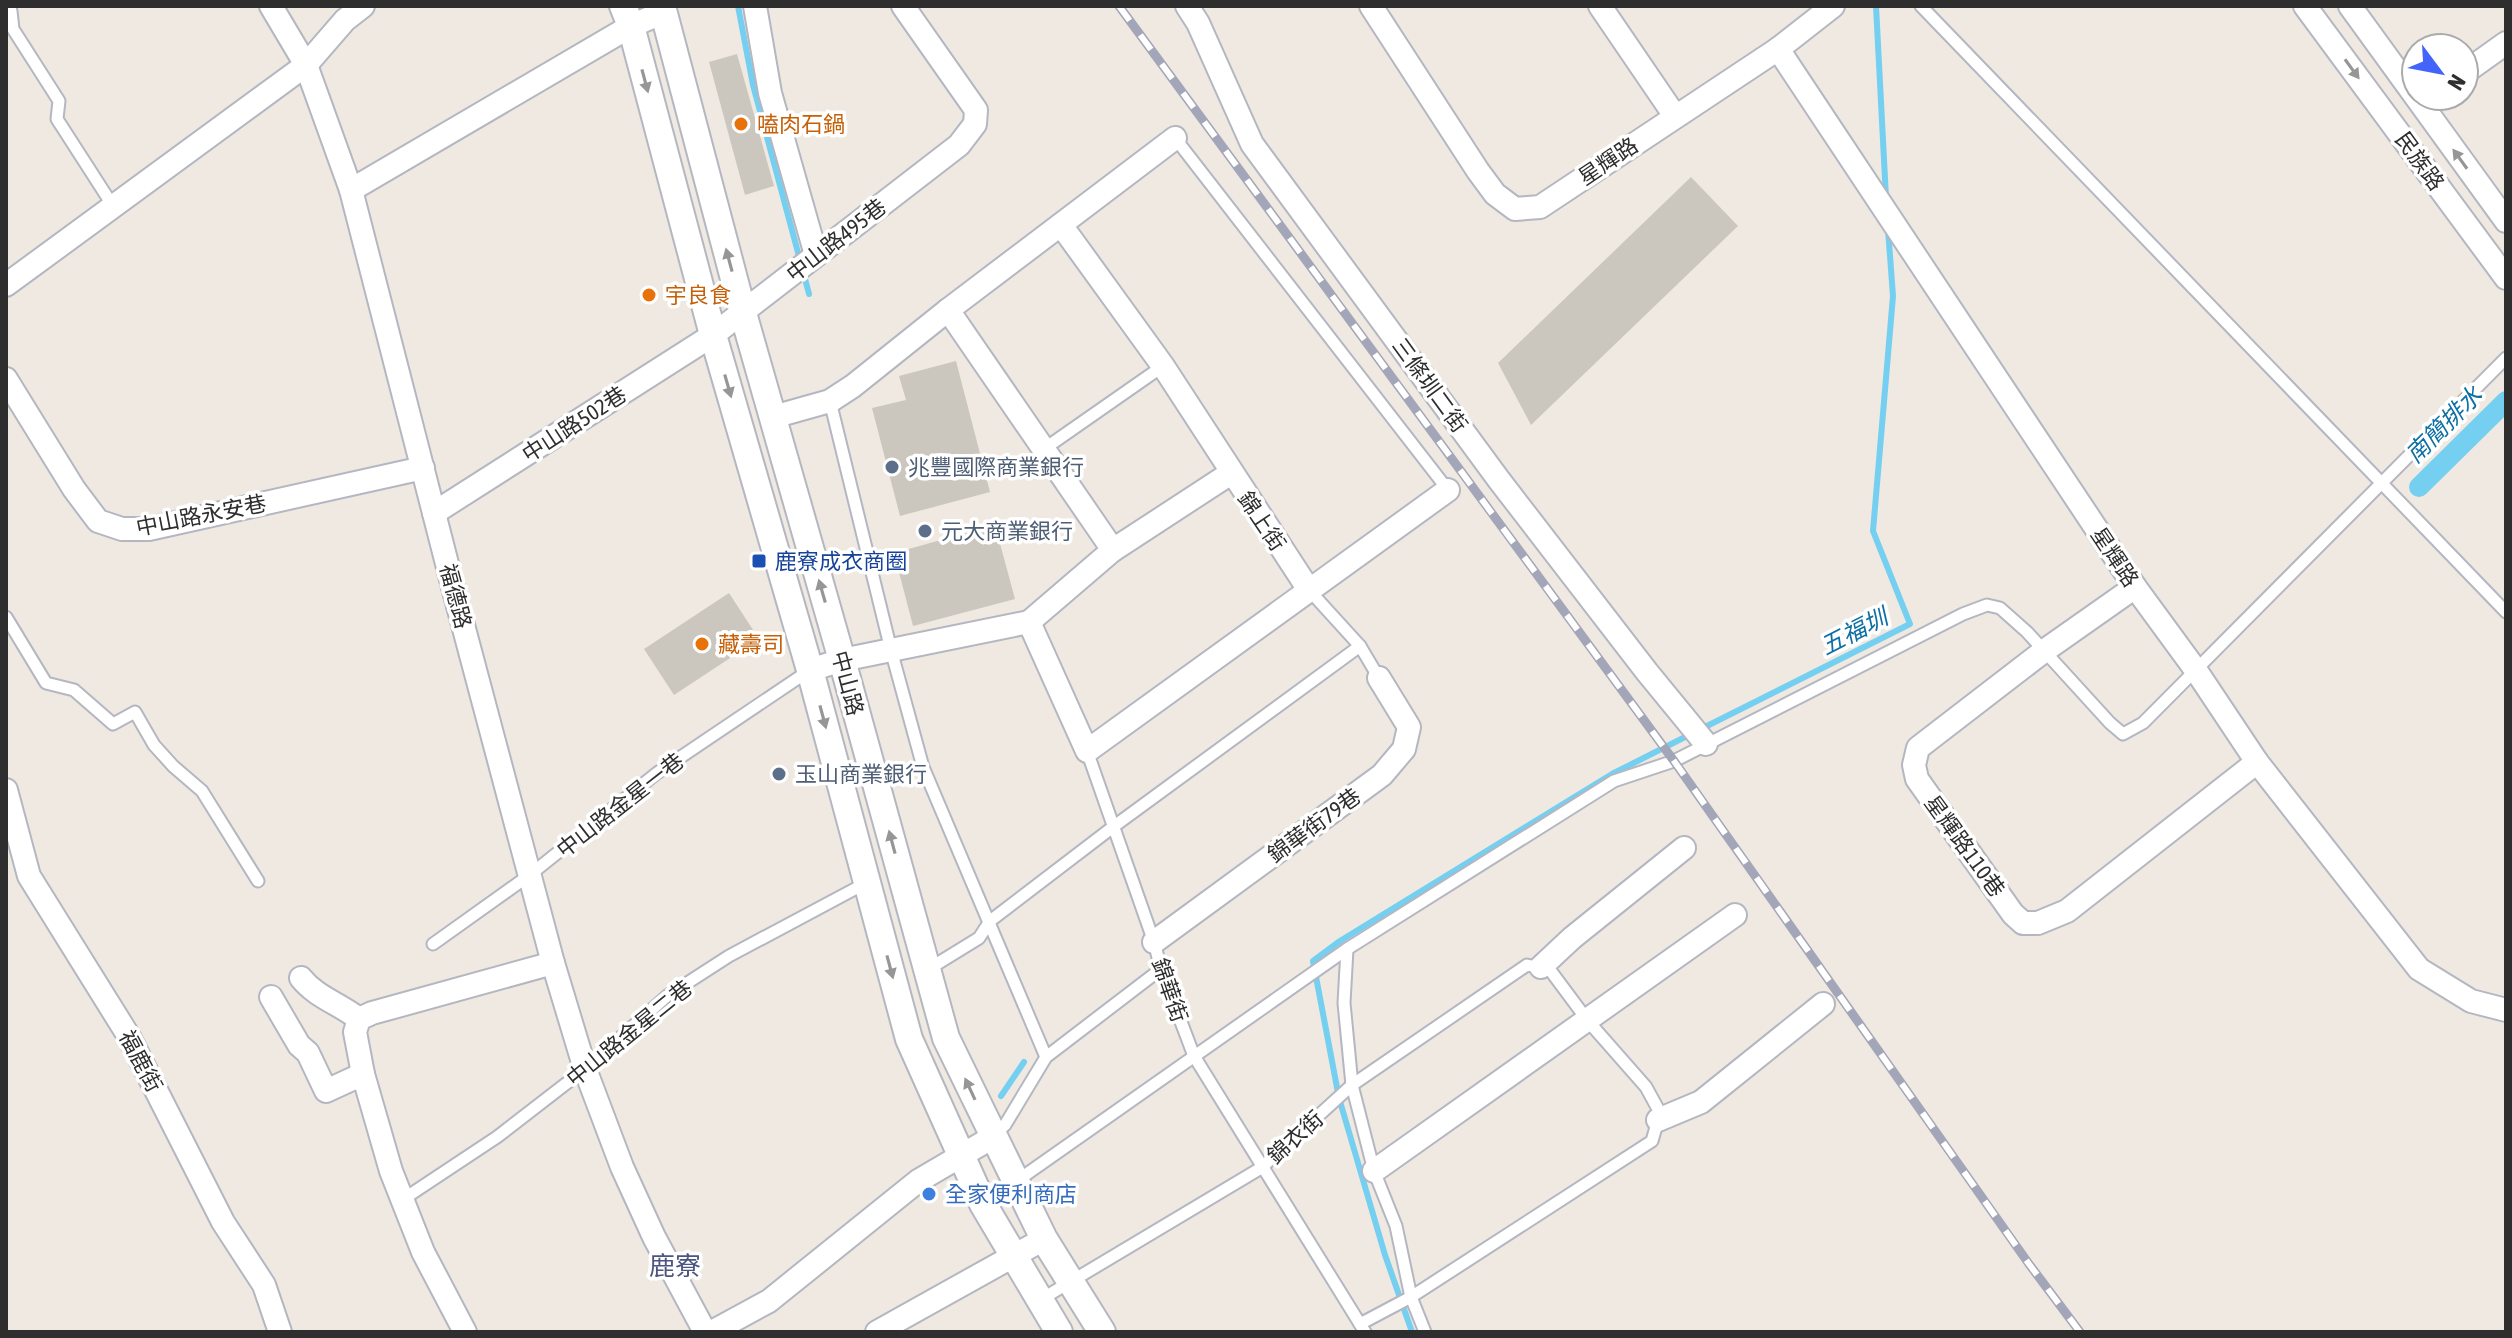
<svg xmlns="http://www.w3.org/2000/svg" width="2512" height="1338" font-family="'Asap Condensed','Noto Sans TC',sans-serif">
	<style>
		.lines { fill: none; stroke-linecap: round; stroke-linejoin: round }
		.stream { stroke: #75cff0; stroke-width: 6 }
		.canal { stroke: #75cff0; stroke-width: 20 }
		.building { fill: #cbc7bf }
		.service-casing { stroke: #b4b7c1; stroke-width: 15 }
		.minor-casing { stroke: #b4b7c1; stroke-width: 26 }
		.tertiary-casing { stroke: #b4b7c1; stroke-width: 30 }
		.service { stroke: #fff; stroke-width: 11 }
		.minor { stroke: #fff; stroke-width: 22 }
		.tertiary { stroke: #fff; stroke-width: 26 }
		.rail-casing { stroke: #a3a6b8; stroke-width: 9 }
		.rail { stroke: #fff; stroke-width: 6; stroke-dasharray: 18; stroke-linecap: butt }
		.oneway { fill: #969696 }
		.food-dot { fill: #e8710a; stroke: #fff; stroke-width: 3 }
		.service-dot { fill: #5c6f8a; stroke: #fff; stroke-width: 3 }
		.transit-dot { fill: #1a4fb4; stroke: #fff; stroke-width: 3 }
		.shop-dot { fill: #3f7fe0; stroke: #fff; stroke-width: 3 }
		.labels { text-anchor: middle; stroke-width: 7; stroke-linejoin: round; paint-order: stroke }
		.food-label { font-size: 22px; fill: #c56008; stroke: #fff; text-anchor: start }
		.street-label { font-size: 22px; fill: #2e2e2e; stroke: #fff }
		.service-label { font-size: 22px; fill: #4e5e75; stroke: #fff; text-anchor: start }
		.transit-label { font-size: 22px; fill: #164399; stroke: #fff; text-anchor: start }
		.shop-label { font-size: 22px; fill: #366cbe; stroke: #fff; text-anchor: start }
		.water-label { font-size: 24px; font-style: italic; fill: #0d6fa3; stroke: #fff }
		.quarter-label { font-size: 26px; fill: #4d5680; stroke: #fff }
	</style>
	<rect width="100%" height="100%" fill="#efe9e1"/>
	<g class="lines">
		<!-- stream -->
		<g class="stream">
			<polyline points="738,6 753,85 800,260"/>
			<polyline points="1876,6 1886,198"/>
			<polyline points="803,271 809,294"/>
			<polyline points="1701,729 1910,624 1873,531 1893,296 1888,229"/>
			<polyline points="1001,1096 1024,1062"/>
			<polyline points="1412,1332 1385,1255 1339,1098 1313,961 1340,941 1612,774 1691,734"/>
		</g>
		<!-- canal -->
		<polyline class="canal" points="2419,487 2506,401"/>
	</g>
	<!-- building -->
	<g class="building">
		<polygon points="737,54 774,186 745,195 709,62"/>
		<polygon points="1691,177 1738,226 1531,425 1498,363"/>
		<polygon points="956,361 990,492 900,516 872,408 906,400 899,376"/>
		<polygon points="995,525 1015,599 913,626 894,553"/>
		<polygon points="729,593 759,639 674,695 644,649"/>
	</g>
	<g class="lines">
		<defs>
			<g id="service">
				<polyline points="7,6 11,11 13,29 59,101 57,119 113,206"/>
				<polyline points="1921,6 2506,612"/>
				<polyline points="1175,138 1448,490"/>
				<polyline points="830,401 891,650 923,767 1046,1057"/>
				<polyline points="1044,449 1163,366"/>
				<polyline points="1309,590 1360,646 1379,678"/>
				<polyline points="6,617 46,683 74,690 113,724 135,712 154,745 173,766 202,791 258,881"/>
				<polyline points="1087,751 1154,942 1161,969 1194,1056 1365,1332"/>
				<polyline points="433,944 531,874 657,773 810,670"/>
				<polyline points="1347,949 1344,1003 1352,1085 1374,1171 1396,1226 1411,1297 1425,1332"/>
				<polyline points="927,970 979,938 990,921 1113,827 1360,646"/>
				<polyline points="993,1136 1005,1125 1046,1057 1161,969"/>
				<polyline points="402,1200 497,1137 585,1069 667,996 729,956 866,883"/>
				<polyline points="984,1204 1347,949 1614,781 1674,761 1963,614 1987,605 2000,608 2027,632 2110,723 2123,734 2143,723 2506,358"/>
				<polyline points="1040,1300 1261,1168 1352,1085 1527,965 1550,970 1588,1021 1646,1087 1658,1109 1658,1120 1652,1141 1411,1297 1360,1324"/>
			</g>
			<g id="minor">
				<polyline points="271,6 306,65 351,190 454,591 553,963 585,1069 622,1167 654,1237 705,1332"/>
				<polyline points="755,6 770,93 816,255"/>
				<polyline points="1187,6 1198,23 1252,144 1499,480 1647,672 1706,744"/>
				<polyline points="1371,6 1478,171 1495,194 1515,209 1540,207 1778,49"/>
				<polyline points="1600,6 1675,116"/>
				<polyline points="1833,6 1778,49 2135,587 2195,669 2257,762 2419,969 2471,1001 2506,1010"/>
				<polyline points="2305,6 2506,278"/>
				<polyline points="2350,6 2506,221"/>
				<polyline points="2464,73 2506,43"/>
				<polyline points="351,190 631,26 664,12"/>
				<polyline points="1061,225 1163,366 1309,590"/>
				<polyline points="6,285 306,65 345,20 363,6"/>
				<polyline points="948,310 1113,550"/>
				<polyline points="6,379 74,489 98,521 122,529 149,529 423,468"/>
				<polyline points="773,417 830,401 853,386 948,310 1175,138"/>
				<polyline points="434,513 713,335 959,145 975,124 976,110 903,6"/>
				<polyline points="2135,587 2044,651 1918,748 1914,765 1917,779 2013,914 2023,923 2038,923 2067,911 2257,762"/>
				<polyline points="1029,622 1087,751 1448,490"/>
				<polyline points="810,670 842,660 1029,622 1113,550 1231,473"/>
				<polyline points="6,790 29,876 128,1035 223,1222 264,1285 280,1332"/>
				<polyline points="1154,942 1382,775 1404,749 1409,727 1379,678"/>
				<polyline points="1541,967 1572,938 1684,848"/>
				<path d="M301,978C316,997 340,1004 359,1019"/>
				<polyline points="271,997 299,1045 308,1053 326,1091 363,1074"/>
				<polyline points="1658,1120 1701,1102 1823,1004"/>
				<polyline points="1374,1171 1735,915"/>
				<polyline points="465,1332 423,1252 391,1171 363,1074 355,1032 359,1019 372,1013 553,963"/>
				<polyline points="712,1332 769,1301 918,1181 993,1137"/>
				<polyline points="877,1332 1044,1239"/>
			</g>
			<g id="tertiary">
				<polyline points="623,6 631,26 713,335 810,670 909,1039 983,1204 1059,1332"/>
				<polyline points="662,6 743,313 842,660 946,1038 1044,1239 1102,1332"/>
			</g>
		</defs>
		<!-- service casing -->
		<use href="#service" class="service-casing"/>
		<!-- minor casing -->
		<use href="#minor" class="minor-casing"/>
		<!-- tertiary casing -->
		<use href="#tertiary" class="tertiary-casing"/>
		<!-- service -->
		<use href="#service" class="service"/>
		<!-- minor -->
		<use href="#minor" class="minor"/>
		<!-- tertiary -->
		<use href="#tertiary" class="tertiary"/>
		<defs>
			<polyline id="rail" points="1119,6 1674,761 2029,1264 2080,1332"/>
		</defs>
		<!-- rail casing -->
		<use href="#rail" class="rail-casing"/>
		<!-- rail -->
		<use href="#rail" class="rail"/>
	</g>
	<!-- one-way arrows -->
	<defs><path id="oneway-solid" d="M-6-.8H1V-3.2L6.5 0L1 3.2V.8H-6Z" transform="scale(2)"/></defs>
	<g class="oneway">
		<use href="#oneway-solid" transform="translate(2352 69) rotate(54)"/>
		<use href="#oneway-solid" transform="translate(645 81) rotate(75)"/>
		<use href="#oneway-solid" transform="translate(2460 159) rotate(-126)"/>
		<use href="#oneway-solid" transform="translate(729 260) rotate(-105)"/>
		<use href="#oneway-solid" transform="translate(728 386) rotate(74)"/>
		<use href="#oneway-solid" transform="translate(822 591) rotate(-106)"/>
		<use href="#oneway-solid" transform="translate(823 717) rotate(75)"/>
		<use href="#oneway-solid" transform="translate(892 842) rotate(-105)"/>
		<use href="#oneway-solid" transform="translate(890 967) rotate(75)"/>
		<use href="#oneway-solid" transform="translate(970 1089) rotate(-115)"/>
	</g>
	<!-- markers -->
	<g class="food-dot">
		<circle cx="741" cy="124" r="8"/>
		<circle cx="649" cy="295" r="8"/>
		<circle cx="702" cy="644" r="8"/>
	</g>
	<g class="service-dot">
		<circle cx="892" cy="467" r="8"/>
		<circle cx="925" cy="531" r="8"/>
		<circle cx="779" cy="774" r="8"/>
	</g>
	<rect class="transit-dot" x="751" y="553" width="16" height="16" rx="4"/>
	<circle class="shop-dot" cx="929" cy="1194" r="8"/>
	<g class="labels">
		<!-- food labels -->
		<g class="food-label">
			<text x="757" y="132">嗑肉石鍋</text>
			<text x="665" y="303">宇良食</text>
			<text x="718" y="652">藏壽司</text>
		</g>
		<!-- street labels -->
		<g class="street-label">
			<text transform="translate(1608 161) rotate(-34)" y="8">星輝路</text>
			<text transform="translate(2420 161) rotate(54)" y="8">民族路</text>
			<text transform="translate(836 240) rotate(-38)" y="8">中山路495巷</text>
			<text transform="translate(1430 385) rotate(54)" y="8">三條圳二街</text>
			<text transform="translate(574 424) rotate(-33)" y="8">中山路502巷</text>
			<text transform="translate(201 515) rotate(-11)" y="8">中山路永安巷</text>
			<text transform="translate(1262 521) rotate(56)" y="8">錦上街</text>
			<text transform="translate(2115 557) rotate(56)" y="8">星輝路</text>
			<text transform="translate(456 596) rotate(75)" y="8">福德路</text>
			<text transform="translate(848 683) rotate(75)" y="8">中山路</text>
			<text transform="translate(620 805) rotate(-38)" y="8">中山路金星一巷</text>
			<text transform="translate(1314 825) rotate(-36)" y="8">錦華街79巷</text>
			<text transform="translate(1965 846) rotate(54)" y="8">星輝路110巷</text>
			<text transform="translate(1170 990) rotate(71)" y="8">錦華街</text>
			<text transform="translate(629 1033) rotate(-39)" y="8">中山路金星二巷</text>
			<text transform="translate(141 1061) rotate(62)" y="8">福鹿街</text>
			<text transform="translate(1295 1137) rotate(-42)" y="8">錦衣街</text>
		</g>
		<!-- service labels -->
		<g class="service-label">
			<text x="908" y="475">兆豐國際商業銀行</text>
			<text x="941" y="539">元大商業銀行</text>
			<text x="795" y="782">玉山商業銀行</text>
		</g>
		<!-- transit labels -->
		<g class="transit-label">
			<text x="775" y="569">鹿寮成衣商圈</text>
		</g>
		<!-- shop labels -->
		<g class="shop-label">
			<text x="945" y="1202">全家便利商店</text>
		</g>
		<!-- water labels -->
		<g class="water-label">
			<text transform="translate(2444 425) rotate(-45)" y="8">南簡排水</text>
			<text transform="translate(1854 632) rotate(-27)" y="8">五福圳</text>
		</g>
		<!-- quarter labels -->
		<g class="quarter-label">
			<text x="675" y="1275">鹿寮</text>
		</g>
	</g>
	<!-- border -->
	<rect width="2512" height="1338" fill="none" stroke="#2e2e2e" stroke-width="16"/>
	<!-- north arrow -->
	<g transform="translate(2440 72) rotate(122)"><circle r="38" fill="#ffffff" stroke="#ababab" stroke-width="2"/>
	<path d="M0-6L14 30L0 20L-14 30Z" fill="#4264fb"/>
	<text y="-12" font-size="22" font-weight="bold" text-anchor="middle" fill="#2e2e2e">N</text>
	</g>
</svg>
